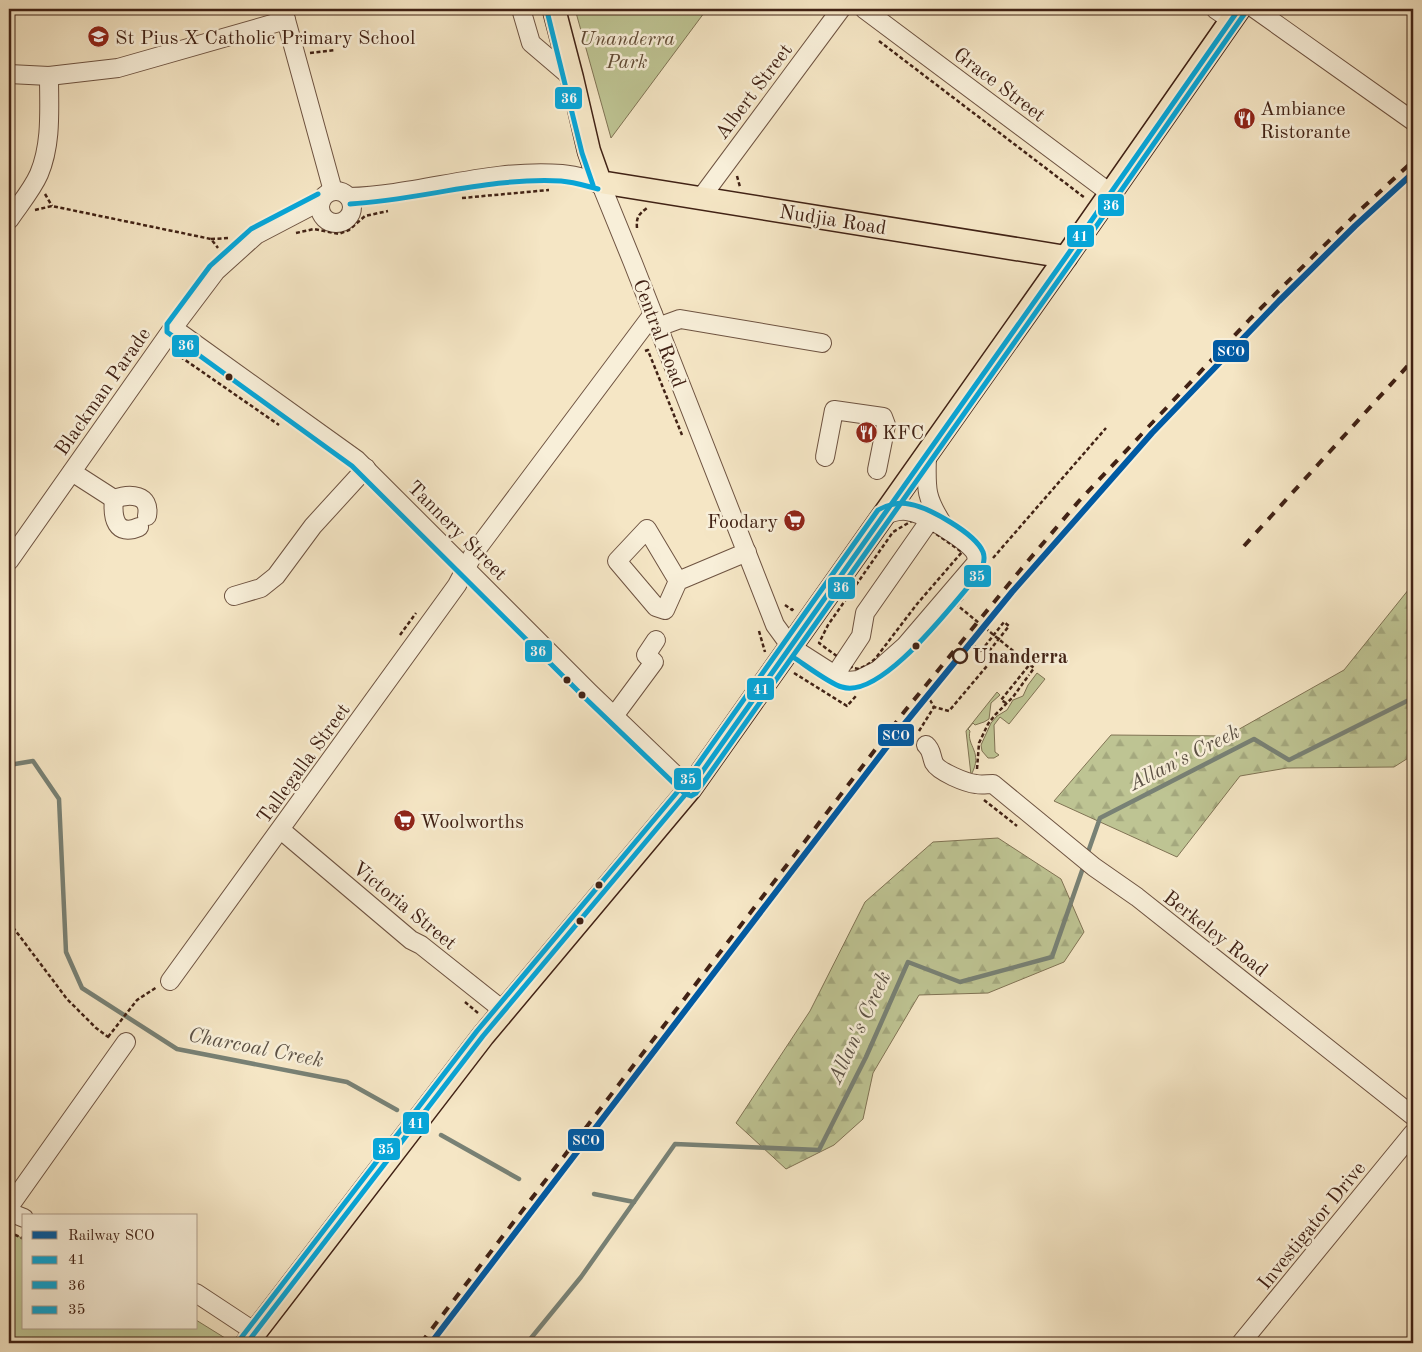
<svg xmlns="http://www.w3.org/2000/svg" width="1422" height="1352" font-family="'Old Standard TT',serif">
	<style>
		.forest { fill: url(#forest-firs); stroke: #807354 }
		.green { fill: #bec493; stroke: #807354 }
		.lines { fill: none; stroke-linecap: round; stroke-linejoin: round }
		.stream { stroke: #788175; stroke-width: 4.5 }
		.minor-casing { stroke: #6e5341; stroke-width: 20 }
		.major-casing { stroke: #412215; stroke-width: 25 }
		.path { stroke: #412215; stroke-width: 2.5; stroke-dasharray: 4 2.5; stroke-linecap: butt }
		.minor { stroke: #f8efd9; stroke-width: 18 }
		.major { stroke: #f5e6c5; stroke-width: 22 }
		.rail { stroke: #412215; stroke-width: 4; stroke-dasharray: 9 9; stroke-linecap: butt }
		.path-bridge { stroke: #412215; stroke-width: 2.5; stroke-dasharray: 4 2.5; stroke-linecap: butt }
		.bus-1-casing { stroke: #f8efd9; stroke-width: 9 }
		.bus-2-casing { stroke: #f8efd9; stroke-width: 9 }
		.bus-3-casing { stroke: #f8efd9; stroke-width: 9 }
		.bus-1 { stroke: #06a6d9; stroke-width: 5 }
		.bus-2 { stroke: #06a6d9; stroke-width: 5 }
		.bus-3 { stroke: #06a6d9; stroke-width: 5 }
		.rail-1-casing { stroke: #f8efd9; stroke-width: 10 }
		.rail-1 { stroke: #005aa3; stroke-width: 6 }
		.bus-dot { fill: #412215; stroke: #f8efd9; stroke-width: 2 }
		.stop-dot { fill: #f8efd9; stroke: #412215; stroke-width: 2.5 }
		.labels { text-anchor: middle; stroke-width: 5; stroke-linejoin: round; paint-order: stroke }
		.poi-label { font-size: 20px; fill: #412215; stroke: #f8efd9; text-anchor: start }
		.park-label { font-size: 20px; font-style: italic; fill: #604a34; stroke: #f8efd9 }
		.street-label { font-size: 20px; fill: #412215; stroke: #f8efd9 }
		.stop-label { font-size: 20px; font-weight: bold; fill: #412215; stroke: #f8efd9; text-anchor: start }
		.water-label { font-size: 21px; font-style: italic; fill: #5c5145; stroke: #f8efd9 }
		.line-badge { stroke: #f8efd9; stroke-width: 2 }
		.badge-label { font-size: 14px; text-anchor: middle; font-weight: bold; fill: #fff }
	</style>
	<defs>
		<pattern id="forest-firs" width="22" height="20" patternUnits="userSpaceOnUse" patternTransform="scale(1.25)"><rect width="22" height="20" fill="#bec493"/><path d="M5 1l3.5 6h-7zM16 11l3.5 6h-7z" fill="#a4a87e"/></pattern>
	</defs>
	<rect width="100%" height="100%" fill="#f5e6c5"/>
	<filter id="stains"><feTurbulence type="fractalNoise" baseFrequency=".004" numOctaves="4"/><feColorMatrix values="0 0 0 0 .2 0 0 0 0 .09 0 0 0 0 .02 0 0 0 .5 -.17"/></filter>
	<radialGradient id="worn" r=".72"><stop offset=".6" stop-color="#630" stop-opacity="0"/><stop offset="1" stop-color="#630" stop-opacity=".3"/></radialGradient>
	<!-- forest -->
	<g class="forest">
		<polygon points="1413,584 1413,755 1394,767 1287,768 1240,776 1177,857 1054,801 1111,735 1227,736 1344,670"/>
		<polygon points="998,838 1061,879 1084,932 1064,962 988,993 919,995 873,1073 863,1119 834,1145 786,1169 736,1123 810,1011 865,902 933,842"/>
	</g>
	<!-- green -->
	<g class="green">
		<polygon points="575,9 707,9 611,138"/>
		<polygon points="1037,673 1045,679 1009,724 1000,717 994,725 995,752 999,755 994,758 988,758 982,751 981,745 991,723 997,716 1007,710 1013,700 1023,696 1028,685"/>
		<path d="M997,692L1000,695L991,703L989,719L984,722L975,725L973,723L968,729L970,731C966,746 984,752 971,775L966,731Z"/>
		<polygon points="9,1232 24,1239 24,1328 196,1328 196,1320 225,1338 220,1343 9,1343"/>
	</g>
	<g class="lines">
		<!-- stream -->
		<g class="stream">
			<polyline points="9,765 33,761 59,799 66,952 82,988 177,1049 347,1082 397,1110"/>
			<polyline points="1087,855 1100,818 1254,739 1289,760 1413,698"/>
			<polyline points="441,1135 519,1179"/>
			<polyline points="594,1194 634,1202"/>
			<polyline points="527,1343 581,1277 675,1144 819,1150 866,1057 908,962 960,982 1052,957 1084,865"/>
		</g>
		<defs>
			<g id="minor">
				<polyline points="283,9 333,191"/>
				<polyline points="521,9 531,43 572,78"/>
				<polyline points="864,9 1110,193"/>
				<polyline points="1215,9 1231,20"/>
				<polyline points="1255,9 1413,121"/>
				<polyline points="9,74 49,76 118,68 286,20"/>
				<circle cx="336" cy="207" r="16"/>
				<path d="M349,197C420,195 490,168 562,174C575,175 587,179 600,182L633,263L775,625L791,647L838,677L848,681L858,680L878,670L905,646L976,563C977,560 977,559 976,555C972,542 925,515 911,512C902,509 893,512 884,515"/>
				<polyline points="700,199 841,9"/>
				<path d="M9,220C19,205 32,190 39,174C52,143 49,109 49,76"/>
				<polyline points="658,327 680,319 822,343"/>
				<polyline points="173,328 357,460 589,692 690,789"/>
				<path d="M927,455C926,489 925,497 944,526"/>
				<polyline points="825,457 834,410 883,417 886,425 877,470"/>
				<polyline points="72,472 114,499"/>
				<path d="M114,499C112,518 116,537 139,527"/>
				<path d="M114,499C130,493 151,494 147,516"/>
				<polyline points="9,561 173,328 216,271 256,235 321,201"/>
				<polyline points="678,581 647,529 617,561 656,607 665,610 678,581 747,552"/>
				<polyline points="234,596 261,588 276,576 313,526 366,468"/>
				<polyline points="835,675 861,636 865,613 930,520"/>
				<polyline points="614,716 654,662 646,655 656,640"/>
				<path d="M926,745C932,750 931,756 934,763C939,772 966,783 976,784C982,785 987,784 993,784L1094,867L1137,897L1413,1116"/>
				<polyline points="281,830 411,940 421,945 504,1011"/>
				<polyline points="170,981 457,585 474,553 653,314"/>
				<polyline points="9,1207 126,1042"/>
				<polyline points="9,1212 24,1218"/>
				<polyline points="196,1293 255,1332"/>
				<polyline points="1241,1343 1413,1133"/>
			</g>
			<g id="major">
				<polyline points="554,9 572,78 589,151 600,182 1066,257"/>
				<polyline points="247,1343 483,1036 690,789 1066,257 1239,9"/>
			</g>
		</defs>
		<!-- minor casing -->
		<use href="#minor" class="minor-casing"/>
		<!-- major casing -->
		<use href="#major" class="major-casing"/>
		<!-- path -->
		<g class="path">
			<polyline points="879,41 1085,198"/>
			<polyline points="310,53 335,50"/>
			<polyline points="737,176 740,187"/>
			<polyline points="45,194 52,206"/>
			<polyline points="462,198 549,190"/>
			<polyline points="35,210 52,206 211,239 218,248"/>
			<path d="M637,228C636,217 639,214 647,208"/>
			<polyline points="296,233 314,229 339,234 349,230 365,216 388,211"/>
			<polyline points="211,239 230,238"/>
			<polyline points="645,351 648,350 649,353 682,435"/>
			<polyline points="175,353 279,425"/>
			<polygon points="915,519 962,552 917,604 875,659 867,665 859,669 853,668 819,643 828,625 893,532"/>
			<polyline points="993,558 1106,428"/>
			<polyline points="785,605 792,610 794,608"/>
			<polyline points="759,631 765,652"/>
			<polyline points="400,635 416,613"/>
			<polyline points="973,645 995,663"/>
			<polyline points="981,651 1004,622 1009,626 986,655"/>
			<polyline points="794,673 847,706 856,696"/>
			<polyline points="930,700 934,707 949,711 992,660"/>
			<polyline points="1006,703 1001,700 1030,664"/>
			<polyline points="919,731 934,707"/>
			<polyline points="977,769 979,743 988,724 995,715 1013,697 1029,675"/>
			<polyline points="984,800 1017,826"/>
			<polyline points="9,922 67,999 96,1028 111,1039"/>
			<polyline points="465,1002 478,1013"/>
			<polyline points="108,1037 137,1000 157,987"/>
			<polyline points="9,1232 24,1239"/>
			<polyline points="226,1343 230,1338"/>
		</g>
		<!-- minor -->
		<use href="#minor" class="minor"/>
		<!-- major -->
		<use href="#major" class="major"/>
		<!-- rail -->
		<g class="rail">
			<polyline points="1244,546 1413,360"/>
			<polyline points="443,1325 457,1310"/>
			<polyline points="421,1343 904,712 1022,568 1079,501 1250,319 1358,212 1413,161"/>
		</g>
		<!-- path-bridge -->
		<polyline class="path-bridge" points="963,598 957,605 1034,668 1029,675"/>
		<defs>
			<polyline id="bus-1" points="247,1343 483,1036 690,789 1066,257 1239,9"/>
			<g id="bus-2">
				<polyline points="547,11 582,153 593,185"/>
				<polyline points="318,194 251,229 210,266 167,324 167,332 352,466 584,697 685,794 691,796 696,793 1072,261 1245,13"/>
				<path d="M350,204C420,200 490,177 561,181C574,182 586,186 598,189"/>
			</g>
			<path id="bus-3" d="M241,1338L477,1031L684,784L878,510C886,505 899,502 909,504C928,507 975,533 983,552C986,560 983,567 979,574C954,602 882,700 842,687C830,684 804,664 793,657"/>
		</defs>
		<!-- bus-1 casing -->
		<use href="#bus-1" class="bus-1-casing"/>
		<!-- bus-2 casing -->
		<use href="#bus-2" class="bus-2-casing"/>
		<!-- bus-3 casing -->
		<use href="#bus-3" class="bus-3-casing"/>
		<!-- bus-1 -->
		<use href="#bus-1" class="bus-1"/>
		<!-- bus-2 -->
		<use href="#bus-2" class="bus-2"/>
		<!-- bus-3 -->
		<use href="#bus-3" class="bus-3"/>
		<defs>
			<polyline id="rail-1" points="431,1343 902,727 1012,592 1152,433 1279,301 1355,226 1413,173"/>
		</defs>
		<!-- rail-1 casing -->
		<use href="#rail-1" class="rail-1-casing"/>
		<!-- rail-1 -->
		<use href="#rail-1" class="rail-1"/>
	</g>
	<!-- icons -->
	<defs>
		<symbol id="school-disc" viewBox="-11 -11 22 22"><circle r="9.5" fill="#8f2418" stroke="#f8efd9"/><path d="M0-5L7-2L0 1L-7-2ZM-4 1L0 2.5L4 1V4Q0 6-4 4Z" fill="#fff"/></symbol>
		<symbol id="restaurant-disc" viewBox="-11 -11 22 22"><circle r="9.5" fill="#8f2418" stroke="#f8efd9"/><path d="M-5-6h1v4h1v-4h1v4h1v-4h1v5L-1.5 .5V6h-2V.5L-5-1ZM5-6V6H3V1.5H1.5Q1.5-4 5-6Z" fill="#fff"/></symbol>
		<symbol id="supermarket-disc" viewBox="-11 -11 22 22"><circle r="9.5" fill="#8f2418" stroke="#f8efd9"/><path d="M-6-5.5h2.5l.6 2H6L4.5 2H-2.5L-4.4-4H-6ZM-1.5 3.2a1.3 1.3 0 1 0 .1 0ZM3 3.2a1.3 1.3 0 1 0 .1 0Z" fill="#fff"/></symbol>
	</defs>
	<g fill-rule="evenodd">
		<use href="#school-disc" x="86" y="24" width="25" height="25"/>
		<use href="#restaurant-disc" x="1232" y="106" width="25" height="25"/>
		<use href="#restaurant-disc" x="854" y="420" width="25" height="25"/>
		<use href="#supermarket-disc" x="782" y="508" width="25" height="25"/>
		<use href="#supermarket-disc" x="392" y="808" width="25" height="25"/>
	</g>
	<!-- markers -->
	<g class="bus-dot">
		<circle cx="229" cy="377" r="4.5"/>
		<circle cx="916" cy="646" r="4.5"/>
		<circle cx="567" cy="680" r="4.5"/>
		<circle cx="582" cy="695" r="4.5"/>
		<circle cx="599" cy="885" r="4.5"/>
		<circle cx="580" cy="921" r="4.5"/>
	</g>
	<circle class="stop-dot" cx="960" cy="656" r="7"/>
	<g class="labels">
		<!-- poi labels -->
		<g class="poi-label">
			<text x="115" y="44">St Pius X Catholic Primary School</text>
			<text x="1260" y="115">Ambiance<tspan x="1260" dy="23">Ristorante</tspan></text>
			<text x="882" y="439">KFC</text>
			<text x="778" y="528" text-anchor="end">Foodary</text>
			<text x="420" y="828">Woolworths</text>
		</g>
		<!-- park labels -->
		<g class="park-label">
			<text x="627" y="45">Unanderra<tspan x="627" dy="23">Park</tspan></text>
		</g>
		<!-- street labels -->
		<g class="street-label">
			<text transform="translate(1000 84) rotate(37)" y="7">Grace Street</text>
			<text transform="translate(753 91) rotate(-53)" y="7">Albert Street</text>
			<text transform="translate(833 219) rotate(9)" y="7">Nudjia Road</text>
			<text transform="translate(660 333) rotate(69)" y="7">Central Road</text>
			<text transform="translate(102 391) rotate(-55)" y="7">Blackman Parade</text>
			<text transform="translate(458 530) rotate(45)" y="7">Tannery Street</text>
			<text transform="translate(303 763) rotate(-54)" y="7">Tallegalla Street</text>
			<text transform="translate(405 905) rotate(39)" y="7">Victoria Street</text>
			<text transform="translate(1216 933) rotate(38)" y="7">Berkeley Road</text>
			<text transform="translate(1311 1225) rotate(-51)" y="7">Investigator Drive</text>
		</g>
		<!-- stop labels -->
		<g class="stop-label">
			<text x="972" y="663">Unanderra</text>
		</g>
		<!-- water labels -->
		<g class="water-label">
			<text transform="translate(1184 757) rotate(-27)" y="7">Allan's Creek</text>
			<text transform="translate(859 1027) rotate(-65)" y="7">Allan's Creek</text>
			<text transform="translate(256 1047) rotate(11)" y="7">Charcoal Creek</text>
		</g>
	</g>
	<g class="line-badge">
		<rect x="554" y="86" width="29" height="24" rx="5" fill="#06a6d9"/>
		<rect x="1097" y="193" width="28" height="24" rx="5" fill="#06a6d9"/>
		<rect x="1066" y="224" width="29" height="24" rx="5" fill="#06a6d9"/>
		<rect x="171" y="334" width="29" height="24" rx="5" fill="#06a6d9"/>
		<rect x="1212" y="339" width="38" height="24" rx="5" fill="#005aa3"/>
		<rect x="963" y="564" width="29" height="24" rx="5" fill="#06a6d9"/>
		<rect x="827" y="576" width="29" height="24" rx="5" fill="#06a6d9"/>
		<rect x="524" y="639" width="29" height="24" rx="5" fill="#06a6d9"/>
		<rect x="746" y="677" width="29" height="24" rx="5" fill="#06a6d9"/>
		<rect x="877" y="723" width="38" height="24" rx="5" fill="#005aa3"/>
		<rect x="673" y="767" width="29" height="24" rx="5" fill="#06a6d9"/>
		<rect x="402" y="1111" width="28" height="24" rx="5" fill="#06a6d9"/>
		<rect x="567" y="1128" width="38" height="24" rx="5" fill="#005aa3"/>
		<rect x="372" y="1137" width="29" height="24" rx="5" fill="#06a6d9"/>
	</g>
	<g class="badge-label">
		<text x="569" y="103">36</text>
		<text x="1111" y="210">36</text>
		<text x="1080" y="241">41</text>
		<text x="186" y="350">36</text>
		<text x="1231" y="356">SCO</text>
		<text x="977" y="581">35</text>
		<text x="841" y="592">36</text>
		<text x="538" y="656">36</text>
		<text x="761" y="694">41</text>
		<text x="896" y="740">SCO</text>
		<text x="688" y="784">35</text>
		<text x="416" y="1128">41</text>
		<text x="586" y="1145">SCO</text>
		<text x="386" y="1154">35</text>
	</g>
	<!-- margin -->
	<rect width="1422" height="1352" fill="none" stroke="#f5e6c5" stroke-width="30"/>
	<rect x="10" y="10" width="1402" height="1332" fill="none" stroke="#412215" stroke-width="2.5"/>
	<rect x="15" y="15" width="1392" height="1322" fill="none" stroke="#412215"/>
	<!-- legend -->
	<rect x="22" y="1214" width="175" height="115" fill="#f8efd9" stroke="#af9d8b"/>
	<rect x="32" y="1231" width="25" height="8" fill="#005aa3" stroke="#af9d8b"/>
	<text x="68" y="1240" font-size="15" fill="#412215">Railway SCO</text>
	<rect x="32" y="1256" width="25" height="8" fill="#06a6d9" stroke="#af9d8b"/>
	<text x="68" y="1264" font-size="15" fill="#412215">41</text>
	<rect x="32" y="1281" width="25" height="8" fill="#06a6d9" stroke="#af9d8b"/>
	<text x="68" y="1290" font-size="15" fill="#412215">36</text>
	<rect x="32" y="1306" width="25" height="8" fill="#06a6d9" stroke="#af9d8b"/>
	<text x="68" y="1314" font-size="15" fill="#412215">35</text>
	<rect width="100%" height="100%" filter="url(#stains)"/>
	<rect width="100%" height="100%" fill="url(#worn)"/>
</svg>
